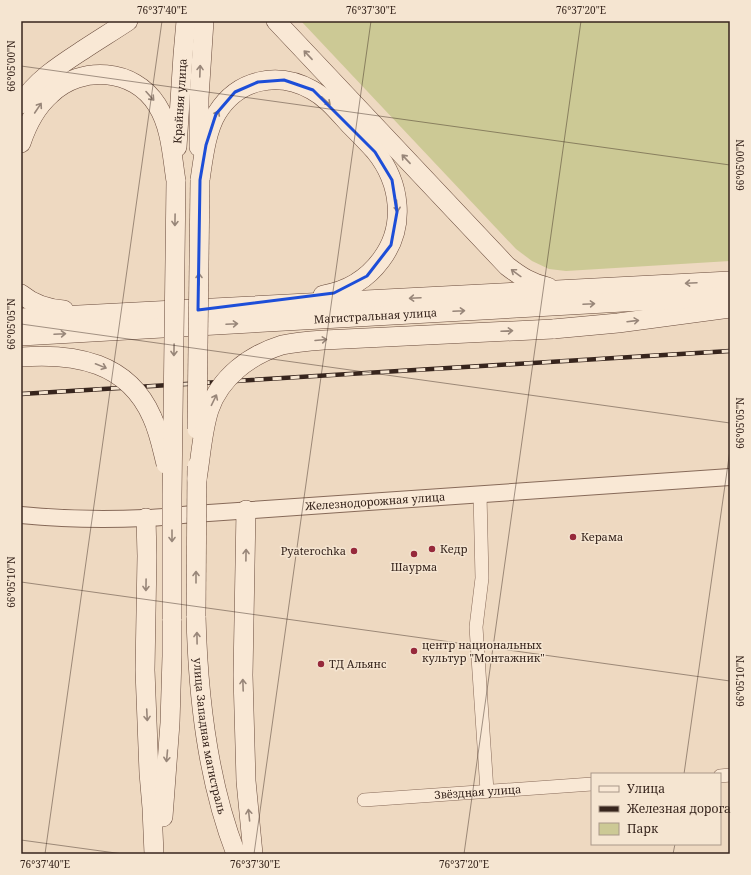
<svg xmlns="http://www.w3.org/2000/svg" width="751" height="875" font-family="'Noto Serif',serif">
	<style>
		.green { fill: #ccc995 }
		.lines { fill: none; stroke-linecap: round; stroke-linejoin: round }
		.minor-casing { stroke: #876a59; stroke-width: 14 }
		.tertiary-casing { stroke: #876a59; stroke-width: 18 }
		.secondary-casing { stroke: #694b3c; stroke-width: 20 }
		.minor { stroke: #f9e8d5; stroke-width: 13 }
		.tertiary { stroke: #f9e8d5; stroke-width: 16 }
		.secondary { stroke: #f9e8d5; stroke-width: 19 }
		.rail-casing { stroke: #37251d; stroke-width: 4.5 }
		.rail { stroke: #f5e5d1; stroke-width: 3; stroke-dasharray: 9; stroke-linecap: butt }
		.secondary-bridge-casing { stroke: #694b3c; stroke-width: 20; stroke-linecap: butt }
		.secondary-bridge { stroke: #f9e8d5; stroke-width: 19 }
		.oneway { stroke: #988679 }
		.marked { fill: none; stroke: #1d4ed8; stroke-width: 3; stroke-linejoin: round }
		.ticks { fill: none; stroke: #37251d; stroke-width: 1; stroke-opacity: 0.45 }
		.poi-dot { fill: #96293b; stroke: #f5e5d1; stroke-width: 1.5 }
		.labels { text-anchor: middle; stroke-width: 3; stroke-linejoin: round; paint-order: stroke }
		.street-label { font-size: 11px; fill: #37251d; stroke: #f5e5d1 }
		.poi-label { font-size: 11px; fill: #37251d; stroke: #f5e5d1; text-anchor: start }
		.neatline { fill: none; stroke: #37251d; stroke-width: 1.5 }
		.ticks-label { font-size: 10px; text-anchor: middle; fill: #37251d }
	</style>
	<rect width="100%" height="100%" fill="#eed9c1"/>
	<!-- green -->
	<polygon class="green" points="301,21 730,21 730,261 566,271 549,269 532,261 516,249"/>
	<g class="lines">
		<defs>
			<g id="minor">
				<polyline points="480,494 482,578 476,627 487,791"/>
				<polyline points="720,776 730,775"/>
				<path id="s1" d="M364,800L592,784"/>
			</g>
			<g id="tertiary">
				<path id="s2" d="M21,515C62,519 103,520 144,518C161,518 177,515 194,514L730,477"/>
			</g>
			<g id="secondary">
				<path d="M276,21L507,266C520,276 532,284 548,287"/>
				<path d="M21,104C36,80 60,65 83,50C98,40 113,31 128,21"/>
				<path d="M21,143C27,125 36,107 51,94C81,65 134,68 157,105C171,127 172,156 176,181"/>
				<path id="s3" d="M177,147L183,55L186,21"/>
				<polyline points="199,147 199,98 204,21"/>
				<path d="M200,180C203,160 206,131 217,113C238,79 278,71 312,90C327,98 338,112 350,125C358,133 367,142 375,151C401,183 406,227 381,260C367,279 347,291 323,295"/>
				<path d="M21,294C33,304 49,309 64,310"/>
				<polyline points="21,318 730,281"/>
				<polyline points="553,329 618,323 730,308"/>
				<path id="s4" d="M21,336L730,296"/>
				<polyline points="246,510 243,675 246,781 253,854"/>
				<polyline points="146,518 147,556 145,670 149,773 152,808 154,854"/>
				<path id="s5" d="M196,616C198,696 207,779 236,854"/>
				<polyline points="163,817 170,723 172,656 172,619"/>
			</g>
		</defs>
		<!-- minor casing -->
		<use href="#minor" class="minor-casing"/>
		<!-- tertiary casing -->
		<use href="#tertiary" class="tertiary-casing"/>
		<!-- secondary casing -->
		<use href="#secondary" class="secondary-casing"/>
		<!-- minor -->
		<use href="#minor" class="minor"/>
		<!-- tertiary -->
		<use href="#tertiary" class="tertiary"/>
		<!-- secondary -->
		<use href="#secondary" class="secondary"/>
		<defs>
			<polyline id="rail" points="21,394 730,351"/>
		</defs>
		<!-- rail casing -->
		<use href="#rail" class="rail-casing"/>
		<!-- rail -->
		<use href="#rail" class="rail"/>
		<defs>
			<g id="secondary-bridge">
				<path d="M21,357C75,353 128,362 152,417C159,432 162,448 166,464"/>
				<polyline points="197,429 200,180"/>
				<path d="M197,479C201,456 202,432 209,410C220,377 250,355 282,345C296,342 310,341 324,340L553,329"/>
				<polyline points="196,616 197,466"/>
				<polyline points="172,619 172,495 176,181"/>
			</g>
		</defs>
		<!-- secondary-bridge casing -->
		<use href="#secondary-bridge" class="secondary-bridge-casing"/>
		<!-- secondary-bridge -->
		<use href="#secondary-bridge" class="secondary-bridge"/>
	</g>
	<!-- one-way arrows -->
	<defs><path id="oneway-shaft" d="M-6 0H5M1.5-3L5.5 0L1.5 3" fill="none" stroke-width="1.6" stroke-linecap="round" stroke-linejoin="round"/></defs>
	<g class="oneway">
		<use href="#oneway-shaft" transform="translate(308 55) rotate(-133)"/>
		<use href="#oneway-shaft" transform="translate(200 71) rotate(-88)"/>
		<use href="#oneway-shaft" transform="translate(150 96) rotate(48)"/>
		<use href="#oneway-shaft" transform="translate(326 101) rotate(43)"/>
		<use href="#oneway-shaft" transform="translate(38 108) rotate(-56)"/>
		<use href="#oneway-shaft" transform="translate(216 116) rotate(-63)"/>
		<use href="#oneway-shaft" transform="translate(406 159) rotate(-133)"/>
		<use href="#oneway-shaft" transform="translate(397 206) rotate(85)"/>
		<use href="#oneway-shaft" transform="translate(175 220) rotate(91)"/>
		<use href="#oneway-shaft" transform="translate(516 273) rotate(-144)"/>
		<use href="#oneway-shaft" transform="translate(199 279) rotate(-90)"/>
		<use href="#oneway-shaft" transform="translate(691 283) rotate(177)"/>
		<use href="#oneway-shaft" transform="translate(415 298) rotate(177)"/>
		<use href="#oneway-shaft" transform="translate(589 304) rotate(-3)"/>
		<use href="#oneway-shaft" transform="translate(459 311) rotate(-3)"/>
		<use href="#oneway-shaft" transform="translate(633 321) rotate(-7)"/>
		<use href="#oneway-shaft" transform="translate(232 324) rotate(-3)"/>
		<use href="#oneway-shaft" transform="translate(507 331) rotate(-3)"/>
		<use href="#oneway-shaft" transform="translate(60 334) rotate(-3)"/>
		<use href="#oneway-shaft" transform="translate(321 340) rotate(-5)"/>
		<use href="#oneway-shaft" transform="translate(174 350) rotate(91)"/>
		<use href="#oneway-shaft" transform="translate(101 366) rotate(22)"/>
		<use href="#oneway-shaft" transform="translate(214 400) rotate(-64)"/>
		<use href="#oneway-shaft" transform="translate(172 536) rotate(90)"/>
		<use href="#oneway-shaft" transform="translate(246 555) rotate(-89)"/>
		<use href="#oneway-shaft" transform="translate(196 577) rotate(-90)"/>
		<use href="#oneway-shaft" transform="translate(146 585) rotate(91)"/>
		<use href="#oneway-shaft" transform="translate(197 638) rotate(-91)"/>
		<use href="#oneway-shaft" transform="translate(243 685) rotate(-92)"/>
		<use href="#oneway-shaft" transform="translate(147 715) rotate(87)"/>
		<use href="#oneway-shaft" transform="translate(167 756) rotate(95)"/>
		<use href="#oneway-shaft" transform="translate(249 815) rotate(-96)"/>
	</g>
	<!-- marked area -->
	<path class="marked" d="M284,80L313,90L375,152L392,180L397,212L391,245L367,276L334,293L198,310L200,180L206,145L216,114L235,92L258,82Z"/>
	<!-- ticks -->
	<path class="ticks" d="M21,66L730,165M21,324L730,423M21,582L730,681M684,774L730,450M21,840L123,854M45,854L162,21M254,854L371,21M464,854L581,21M673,854L675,844"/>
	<!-- markers -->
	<g class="poi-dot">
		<circle cx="573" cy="537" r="4"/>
		<circle cx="432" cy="549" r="4"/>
		<circle cx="354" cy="551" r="4"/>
		<circle cx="414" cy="554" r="4"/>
		<circle cx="414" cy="651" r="4"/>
		<circle cx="321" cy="664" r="4"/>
	</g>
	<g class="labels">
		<!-- street labels -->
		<g class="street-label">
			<text dy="4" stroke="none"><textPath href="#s3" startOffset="46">Крайняя улица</textPath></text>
			<text dy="4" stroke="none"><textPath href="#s4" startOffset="355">Магистральная улица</textPath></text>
			<text dy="4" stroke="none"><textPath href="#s2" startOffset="355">Железнодорожная улица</textPath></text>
			<text dy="4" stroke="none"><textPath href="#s5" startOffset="121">улица Западная магистраль</textPath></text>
			<text dy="4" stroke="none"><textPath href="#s1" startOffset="114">Звёздная улица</textPath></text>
		</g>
		<!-- poi labels -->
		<g class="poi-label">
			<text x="581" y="541">Керама</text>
			<text x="440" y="553">Кедр</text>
			<text x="346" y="555" text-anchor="end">Pyaterochka</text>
			<text x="414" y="571" text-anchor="middle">Шаурма</text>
			<text x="422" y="649">центр национальных<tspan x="422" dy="13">культур "Монтажник"</tspan></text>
			<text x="329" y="668">ТД Альянс</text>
		</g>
	</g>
	<!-- border -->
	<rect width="751" height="875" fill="none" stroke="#f5e5d1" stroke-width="44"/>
	<!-- legend -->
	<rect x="591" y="773" width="130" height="72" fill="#f5e5d1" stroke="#a99889"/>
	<rect x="599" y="786" width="20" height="6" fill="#f9e8d5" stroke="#a99889"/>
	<text x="627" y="793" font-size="12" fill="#37251d">Улица</text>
	<rect x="599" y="806" width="20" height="6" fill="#37251d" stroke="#a99889"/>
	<text x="627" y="813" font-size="12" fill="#37251d">Железная дорога</text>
	<rect x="599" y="823" width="20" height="12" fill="#ccc995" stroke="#a99889"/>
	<text x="627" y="833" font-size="12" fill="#37251d">Парк</text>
	<rect x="22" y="22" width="707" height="831" class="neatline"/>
	<g class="ticks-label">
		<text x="162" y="14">76°37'40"E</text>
		<text x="371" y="14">76°37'30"E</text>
		<text x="581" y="14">76°37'20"E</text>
		<text transform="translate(11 66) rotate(-90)" y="4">66°05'00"N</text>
		<text transform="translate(740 165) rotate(-90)" y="4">66°05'00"N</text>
		<text transform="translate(11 324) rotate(-90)" y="4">66°05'05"N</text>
		<text transform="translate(740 423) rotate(-90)" y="4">66°05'05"N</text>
		<text transform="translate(11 582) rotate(-90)" y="4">66°05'10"N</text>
		<text transform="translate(740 681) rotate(-90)" y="4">66°05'10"N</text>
		<text x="45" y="868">76°37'40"E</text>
		<text x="255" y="868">76°37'30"E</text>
		<text x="464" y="868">76°37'20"E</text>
	</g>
</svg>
